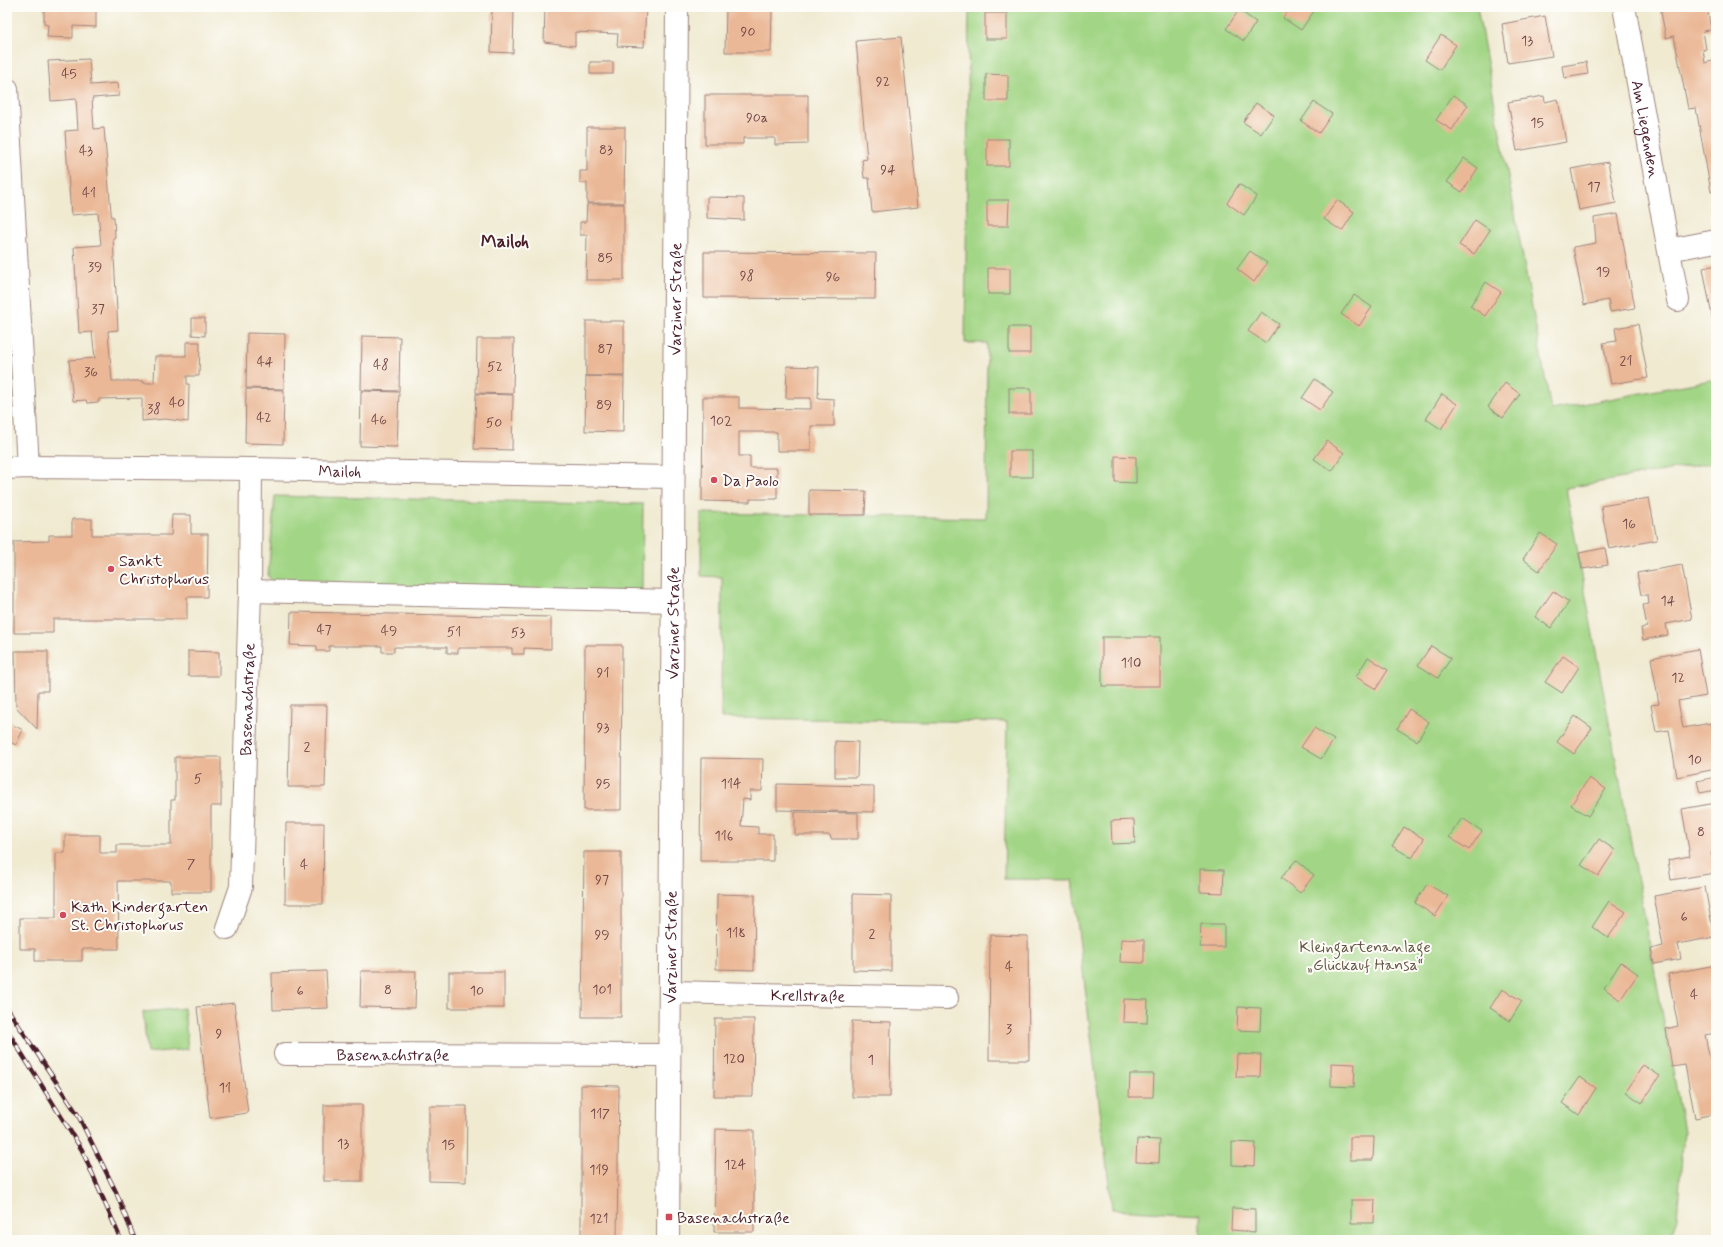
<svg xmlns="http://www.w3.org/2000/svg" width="1723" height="1247" font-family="Mynerve,sans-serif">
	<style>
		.green { fill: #a2d585; stroke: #767a58 }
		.building { fill: #eab896 }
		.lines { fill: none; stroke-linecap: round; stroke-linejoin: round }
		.minor-casing { stroke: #9d847e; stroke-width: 24 }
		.minor { stroke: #fff; stroke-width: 22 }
		.rail-casing { stroke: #4a1f2b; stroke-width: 4.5 }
		.rail { stroke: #fdfcf7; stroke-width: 3; stroke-dasharray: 9; stroke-linecap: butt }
		.poi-dot { fill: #d1495b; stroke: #fdfcf7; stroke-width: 1.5 }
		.labels { text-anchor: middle; stroke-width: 4; stroke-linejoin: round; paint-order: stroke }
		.number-label { font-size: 14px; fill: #724546 }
		.street-label { font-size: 16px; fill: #4a1f2b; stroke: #fdfcf7 }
		.poi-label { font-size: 16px; fill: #4a1f2b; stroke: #fdfcf7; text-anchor: start }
		.park-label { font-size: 16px; fill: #645646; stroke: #fdfcf7 }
		.quarter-label { font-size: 18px; font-weight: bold; fill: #4a1f2b; stroke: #fdfcf7 }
	</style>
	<rect width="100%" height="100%" fill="#fdfcf7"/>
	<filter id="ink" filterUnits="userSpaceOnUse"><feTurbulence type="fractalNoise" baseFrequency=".025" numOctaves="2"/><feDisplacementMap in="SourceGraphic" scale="8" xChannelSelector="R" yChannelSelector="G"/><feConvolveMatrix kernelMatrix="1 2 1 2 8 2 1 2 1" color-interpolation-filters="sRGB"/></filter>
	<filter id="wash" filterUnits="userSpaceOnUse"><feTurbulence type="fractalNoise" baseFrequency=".012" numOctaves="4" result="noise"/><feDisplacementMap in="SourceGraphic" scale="16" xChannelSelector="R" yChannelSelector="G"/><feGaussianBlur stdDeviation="0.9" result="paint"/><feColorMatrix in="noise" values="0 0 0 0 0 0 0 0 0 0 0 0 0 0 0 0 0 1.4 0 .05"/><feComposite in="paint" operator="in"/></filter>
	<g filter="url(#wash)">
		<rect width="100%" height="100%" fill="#f0ead1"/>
		<!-- green -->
		<g class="green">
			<polygon points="969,7 1477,7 1551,410 1716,379 1716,462 1566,488 1684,1131 1677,1218 1670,1240 1201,1240 1201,1214 1112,1209 1072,880 1004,879 1007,722 721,718 722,577 701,576 701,513 986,518 987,343 965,343"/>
			<polygon points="275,496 643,504 642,593 274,584 268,576"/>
			<polygon points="184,1008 188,1049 147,1053 143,1012"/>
		</g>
		<g id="blocks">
			<!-- building -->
			<g class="building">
				<polygon points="44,7 96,7 96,27 73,26 73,38 47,37 48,25 44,24"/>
				<polygon points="545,7 646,7 644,47 617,46 618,34 575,32 575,46 544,42"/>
				<polygon points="726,7 772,7 771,52 725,52"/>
				<polygon points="1291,7 1307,7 1314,11 1301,30 1283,18"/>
				<polygon points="1660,7 1707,7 1711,30 1703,31 1706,49 1703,50 1705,63 1716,60 1716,191 1711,192 1696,108 1688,109 1674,36 1666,38"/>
				<polygon points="492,9 514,10 513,53 491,52"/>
				<polygon points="1239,10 1256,22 1244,41 1226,29"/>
				<rect x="985" y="13" width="22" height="26"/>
				<polygon points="1545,16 1552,56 1508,63 1502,24"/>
				<polygon points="1441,35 1456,45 1440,70 1425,60"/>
				<polygon points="901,37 918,207 872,212 869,178 864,178 862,160 867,159 856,41"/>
				<polygon points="89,59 91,85 118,83 119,96 92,98 94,129 104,128 111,212 112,217 114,217 115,238 113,238 118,330 108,331 112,381 143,381 143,383 154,383 155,356 186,356 186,342 200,342 199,376 187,376 187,384 189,384 188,422 165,419 142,421 142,398 99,399 99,402 87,403 86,400 73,401 69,360 95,358 92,332 79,333 74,247 101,245 98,213 71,215 65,131 78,130 76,99 51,101 48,61"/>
				<rect x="590" y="62" width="23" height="12"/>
				<polygon points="1586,62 1588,74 1564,78 1562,66"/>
				<polygon points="986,74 1008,75 1008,101 986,101"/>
				<polygon points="705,95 808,95 808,144 775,145 775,138 743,138 743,144 705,144"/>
				<polygon points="1453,95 1468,105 1452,130 1436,120"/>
				<polygon points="1544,96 1545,102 1558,99 1566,142 1517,151 1508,102"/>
				<polygon points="1314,102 1332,114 1319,133 1301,121"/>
				<polygon points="1256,103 1274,115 1261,134 1243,122"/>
				<polygon points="587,127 625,127 624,203 587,203 587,183 580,183 580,171 587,171"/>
				<rect x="987" y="139" width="22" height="27"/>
				<polygon points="1464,158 1478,168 1462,192 1447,182"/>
				<polygon points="1608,162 1616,203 1579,210 1571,169"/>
				<polygon points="1239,184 1257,196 1244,215 1227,203"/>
				<polygon points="707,197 744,198 744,220 707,218"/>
				<polygon points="987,200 1009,200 1008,226 987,226"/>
				<polygon points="1337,200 1354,212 1342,231 1324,219"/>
				<polygon points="587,204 624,204 624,280 586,280 587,235 580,235 580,222 586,222"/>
				<polygon points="1716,208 1716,220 1715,221 1712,209"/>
				<polygon points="1618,214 1635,308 1610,312 1608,300 1584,305 1573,247 1596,243 1594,218"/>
				<polygon points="1475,220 1490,230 1474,254 1459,245"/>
				<polygon points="1250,251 1267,263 1254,282 1237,269"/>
				<polygon points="704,252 876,253 875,299 704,298"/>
				<polygon points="1716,265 1716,333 1715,333 1703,268"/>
				<rect x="988" y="268" width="22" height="26"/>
				<polygon points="1486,282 1501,292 1485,316 1470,306"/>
				<polygon points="1354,295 1372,307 1359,326 1341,314"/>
				<polygon points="1261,312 1279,324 1266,343 1248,331"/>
				<polygon points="192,318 205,318 205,336 192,335"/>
				<rect x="586" y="321" width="38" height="55"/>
				<polygon points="1638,324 1648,378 1611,384 1603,343 1617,341 1615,328"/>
				<rect x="1009" y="327" width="21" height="26"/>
				<polygon points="247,333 285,334 284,389 246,388"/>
				<polygon points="362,336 400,337 399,391 361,390"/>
				<polygon points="477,339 514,339 513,394 476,393"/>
				<polygon points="787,366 819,367 818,398 834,399 834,426 811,426 811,451 777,451 777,432 739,432 739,456 750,456 750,468 777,468 777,499 750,499 750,502 702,501 703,397 739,397 739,408 811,409 811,398 786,398"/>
				<polygon points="586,376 624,377 623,432 585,431"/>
				<polygon points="1315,379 1333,392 1320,410 1302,398"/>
				<polygon points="1505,383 1520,394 1503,418 1488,407"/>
				<rect x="1009" y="388" width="22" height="26"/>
				<polygon points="246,389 284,390 283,444 245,443"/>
				<polygon points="361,391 399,392 397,447 360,446"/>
				<polygon points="476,394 513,395 512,450 474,449"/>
				<polygon points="1442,394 1457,404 1441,429 1426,419"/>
				<polygon points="1327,441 1344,453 1332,471 1314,459"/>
				<rect x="1010" y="451" width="22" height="26"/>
				<polygon points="1115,456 1136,457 1136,483 1115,482"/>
				<polygon points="809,490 866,491 865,515 809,515"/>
				<polygon points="1649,498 1657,540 1609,549 1601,506"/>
				<polygon points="172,515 191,515 191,534 208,534 207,597 187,597 187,619 53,619 53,633 14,633 14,542 49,541 49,535 72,535 72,519 92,519 92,535 171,535"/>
				<polygon points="1540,533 1557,544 1539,571 1523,559"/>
				<polygon points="1605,548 1608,565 1582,569 1579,553"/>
				<polygon points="1682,565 1692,619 1666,624 1668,635 1643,640 1641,628 1647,627 1643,605 1649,604 1648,595 1641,595 1637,573"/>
				<polygon points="1553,591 1569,602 1551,628 1535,617"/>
				<polygon points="291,612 551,617 551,649 524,648 524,654 512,654 512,648 458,648 458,653 447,653 447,647 394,647 394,652 382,652 382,646 329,646 329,651 317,651 317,646 290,645"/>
				<rect x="1102" y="637" width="58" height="49"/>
				<polygon points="585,645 622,645 621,810 584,810"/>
				<polygon points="1431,646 1451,658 1438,678 1418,665"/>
				<polygon points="1698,649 1706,696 1678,701 1683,728 1711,723 1716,749 1716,769 1677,777 1669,730 1656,732 1651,705 1659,704 1651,658"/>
				<polygon points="15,651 48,651 48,691 38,691 37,729 16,707"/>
				<polygon points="188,651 219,652 219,676 188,676"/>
				<polygon points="1563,656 1579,667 1562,693 1545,682"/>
				<polygon points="1368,657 1388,670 1376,689 1356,677"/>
				<polygon points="290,705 327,705 325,787 288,787"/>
				<polygon points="1409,709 1429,722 1417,741 1397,729"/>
				<polygon points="1575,716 1592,728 1574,754 1557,742"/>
				<polygon points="7,722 23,730 16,745 10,742 7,747"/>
				<polygon points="1314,728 1334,740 1321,759 1301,747"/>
				<polygon points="835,741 858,742 857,777 835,777"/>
				<polygon points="175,757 221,757 221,806 211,806 211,892 171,892 171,881 118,881 119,949 82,949 82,961 35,961 35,949 20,949 20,918 56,918 56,853 65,853 65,835 100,835 100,853 117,853 117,845 171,845 171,800 175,800"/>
				<polygon points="701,758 763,759 762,791 750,791 750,800 743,799 741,826 758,827 758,834 773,834 773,861 700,861"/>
				<polygon points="1716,777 1716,790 1700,793 1697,781"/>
				<polygon points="1589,778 1606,789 1588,816 1571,805"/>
				<polygon points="777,784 874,786 874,812 777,810"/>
				<polygon points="1716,803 1716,852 1711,853 1715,873 1671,880 1668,860 1690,856 1682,809"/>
				<polygon points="795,812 858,813 858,839 831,839 830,835 795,835"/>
				<polygon points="1462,818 1482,831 1469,850 1449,837"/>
				<polygon points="1134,820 1135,843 1112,844 1111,821"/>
				<polygon points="286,823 324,823 323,904 285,904"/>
				<polygon points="1404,827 1424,839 1412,858 1392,846"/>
				<polygon points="1599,839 1615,850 1598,876 1581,865"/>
				<polygon points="584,852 621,852 621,1017 582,1017"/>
				<polygon points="1296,860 1314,875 1300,893 1281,878"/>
				<polygon points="1200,869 1224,870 1223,893 1200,892"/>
				<polygon points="1427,884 1448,896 1435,916 1415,903"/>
				<polygon points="1705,887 1714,937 1678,944 1681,959 1654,964 1651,949 1663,946 1654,896"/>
				<polygon points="717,894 755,895 754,970 716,969"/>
				<polygon points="853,894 891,895 891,971 853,970"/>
				<polygon points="1609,901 1626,912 1608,938 1592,927"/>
				<polygon points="1201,924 1224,924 1224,947 1200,947"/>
				<polygon points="990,935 1028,936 1029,1060 989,1060"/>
				<polygon points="1121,939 1144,940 1144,963 1120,962"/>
				<polygon points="1621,962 1638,974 1620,1000 1604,988"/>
				<polygon points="1716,965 1716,1014 1714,1014 1715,1020 1713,1021 1715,1033 1705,1035 1710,1060 1716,1059 1716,1114 1695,1118 1685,1065 1672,1067 1666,1029 1678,1026 1668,974"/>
				<polygon points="326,971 328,1008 273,1010 272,973"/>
				<polygon points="361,971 416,971 415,1008 360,1007"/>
				<rect x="449" y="972" width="55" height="36"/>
				<polygon points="1502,989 1522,1001 1510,1021 1490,1008"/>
				<polygon points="1124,999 1148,1000 1147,1023 1123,1022"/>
				<polygon points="234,1003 248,1113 210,1118 197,1007"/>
				<polygon points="1238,1007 1261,1008 1260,1031 1237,1030"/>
				<polygon points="715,1019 754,1019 753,1096 714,1096"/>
				<polygon points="852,1021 891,1022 890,1097 852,1097"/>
				<polygon points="1237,1054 1261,1055 1260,1077 1236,1077"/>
				<polygon points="1331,1063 1355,1064 1354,1087 1331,1086"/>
				<polygon points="1643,1065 1660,1076 1642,1103 1626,1092"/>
				<polygon points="1130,1074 1154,1074 1153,1097 1129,1097"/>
				<polygon points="1580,1077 1596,1088 1579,1115 1562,1103"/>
				<polygon points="581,1085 619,1086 617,1240 581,1240"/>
				<rect x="324" y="1105" width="38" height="76"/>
				<polygon points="429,1106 467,1106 466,1182 429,1181"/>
				<polygon points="716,1129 754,1130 754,1232 714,1232"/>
				<polygon points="1350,1137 1374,1137 1373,1160 1350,1160"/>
				<polygon points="1137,1139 1160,1140 1159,1163 1136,1162"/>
				<polygon points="1232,1142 1256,1143 1255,1166 1232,1165"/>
				<polygon points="1351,1200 1375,1200 1374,1223 1351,1223"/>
				<polygon points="1232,1208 1255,1209 1255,1232 1231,1230"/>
			</g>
		</g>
	</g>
	<g filter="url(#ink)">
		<use href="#blocks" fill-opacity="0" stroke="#9d847e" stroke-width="1"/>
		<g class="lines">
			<defs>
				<g id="minor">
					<path id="s1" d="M1624,7L1678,300"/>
					<polyline points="7,89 28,467"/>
					<polyline points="1669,250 1716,241"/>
					<path id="s2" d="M7,468L28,467L251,469L673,477"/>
					<polyline points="250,591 672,601"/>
					<path id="s3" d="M227,928L241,887L250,591L251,469"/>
					<path id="s4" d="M670,992L947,998"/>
					<path id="s5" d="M285,1054L669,1055"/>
					<path id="s6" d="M668,1240L677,7"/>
				</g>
			</defs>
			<!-- minor casing -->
			<use href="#minor" class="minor-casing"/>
			<!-- minor -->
			<use href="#minor" class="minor"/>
			<defs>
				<g id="rail">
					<polyline points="7,1008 78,1115 116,1192 135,1240"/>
					<polyline points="7,1030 82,1150 121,1240"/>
				</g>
			</defs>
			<!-- rail casing -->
			<use href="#rail" class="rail-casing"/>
			<!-- rail -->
			<use href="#rail" class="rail"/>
		</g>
	</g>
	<!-- markers -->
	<g class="poi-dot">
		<circle cx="714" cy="480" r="4"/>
		<circle cx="111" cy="569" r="4"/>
		<circle cx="63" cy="915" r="4"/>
		<rect x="665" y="1213" width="8" height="8" rx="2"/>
	</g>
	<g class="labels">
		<!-- number labels -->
		<g class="number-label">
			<text x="748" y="36">90</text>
			<text x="1527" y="45">13</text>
			<text x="69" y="78">45</text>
			<text x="883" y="86">92</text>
			<text x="757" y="122">90a</text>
			<text x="1537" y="127">15</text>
			<text x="606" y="154">83</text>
			<text x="86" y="155">43</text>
			<text x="888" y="174">94</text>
			<text x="1594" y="191">17</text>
			<text x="89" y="197">41</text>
			<text x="605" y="262">85</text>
			<text x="95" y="271">39</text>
			<text x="1603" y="276">19</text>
			<text x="747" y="280">98</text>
			<text x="833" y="281">96</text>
			<text x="98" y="313">37</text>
			<text x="605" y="353">87</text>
			<text x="1626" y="365">21</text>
			<text x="265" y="366">44</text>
			<text x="381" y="369">48</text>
			<text x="495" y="371">52</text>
			<text x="91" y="376">36</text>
			<text x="177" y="407">40</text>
			<text x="604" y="409">89</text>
			<text x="154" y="413">38</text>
			<text x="264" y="422">42</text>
			<text x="379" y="424">46</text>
			<text x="721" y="425">102</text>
			<text x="494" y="427">50</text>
			<text x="1629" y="528">16</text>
			<text x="1668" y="605">14</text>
			<text x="324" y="634">47</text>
			<text x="389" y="635">49</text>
			<text x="454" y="636">51</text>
			<text x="518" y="637">53</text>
			<text x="1131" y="667">110</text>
			<text x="603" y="677">91</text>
			<text x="1678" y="682">12</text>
			<text x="603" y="732">93</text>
			<text x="307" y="751">2</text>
			<text x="1695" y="764">10</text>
			<text x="198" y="783">5</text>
			<text x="603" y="788">95</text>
			<text x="731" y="788">114</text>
			<text x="1701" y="836">8</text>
			<text x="724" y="840">116</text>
			<text x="191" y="868">7</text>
			<text x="304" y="869">4</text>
			<text x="602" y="884">97</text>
			<text x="1684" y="921">6</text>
			<text x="736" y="937">118</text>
			<text x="872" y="938">2</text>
			<text x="602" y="939">99</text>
			<text x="1009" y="971">4</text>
			<text x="388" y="994">8</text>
			<text x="602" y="994">101</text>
			<text x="300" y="995">6</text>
			<text x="477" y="995">10</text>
			<text x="1694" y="999">4</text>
			<text x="1009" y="1033">3</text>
			<text x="219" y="1038">9</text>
			<text x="734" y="1063">120</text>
			<text x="871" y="1064">1</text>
			<text x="225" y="1092">11</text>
			<text x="600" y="1118">117</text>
			<text x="343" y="1148">13</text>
			<text x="448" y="1149">15</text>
			<text x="735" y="1169">124</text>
			<text x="599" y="1174">119</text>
			<text x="599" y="1223">121</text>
		</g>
		<!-- street labels -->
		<g class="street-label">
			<text dy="6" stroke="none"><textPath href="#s1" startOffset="124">Am Liegenden</textPath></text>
			<text dy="6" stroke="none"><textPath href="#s6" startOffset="941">Varziner Straße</textPath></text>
			<text dy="6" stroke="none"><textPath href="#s2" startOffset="333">Mailoh</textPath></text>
			<text dy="6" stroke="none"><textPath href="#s6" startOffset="617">Varziner Straße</textPath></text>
			<text dy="6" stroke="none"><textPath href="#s3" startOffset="231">Basenachstraße</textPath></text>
			<text dy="6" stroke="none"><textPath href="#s6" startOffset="293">Varziner Straße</textPath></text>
			<text dy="6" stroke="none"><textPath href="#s4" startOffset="138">Krellstraße</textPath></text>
			<text dy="6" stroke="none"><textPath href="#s5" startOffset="108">Basenachstraße</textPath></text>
		</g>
		<!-- poi labels -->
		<g class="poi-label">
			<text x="722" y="486">Da Paolo</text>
			<text x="119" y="566">Sankt<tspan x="119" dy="18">Christophorus</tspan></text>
			<text x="71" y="912">Kath. Kindergarten<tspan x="71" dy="18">St. Christophorus</tspan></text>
			<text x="677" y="1223">Basenachstraße</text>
		</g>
		<!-- park labels -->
		<g class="park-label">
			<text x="1365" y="952">Kleingartenanlage<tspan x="1365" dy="18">„Glückauf Hansa“</tspan></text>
		</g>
		<!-- quarter labels -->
		<g class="quarter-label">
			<text x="505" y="247">Mailoh</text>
		</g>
	</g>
	<!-- margin -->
	<rect width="1723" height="1247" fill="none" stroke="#fdfcf7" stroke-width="24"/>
</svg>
